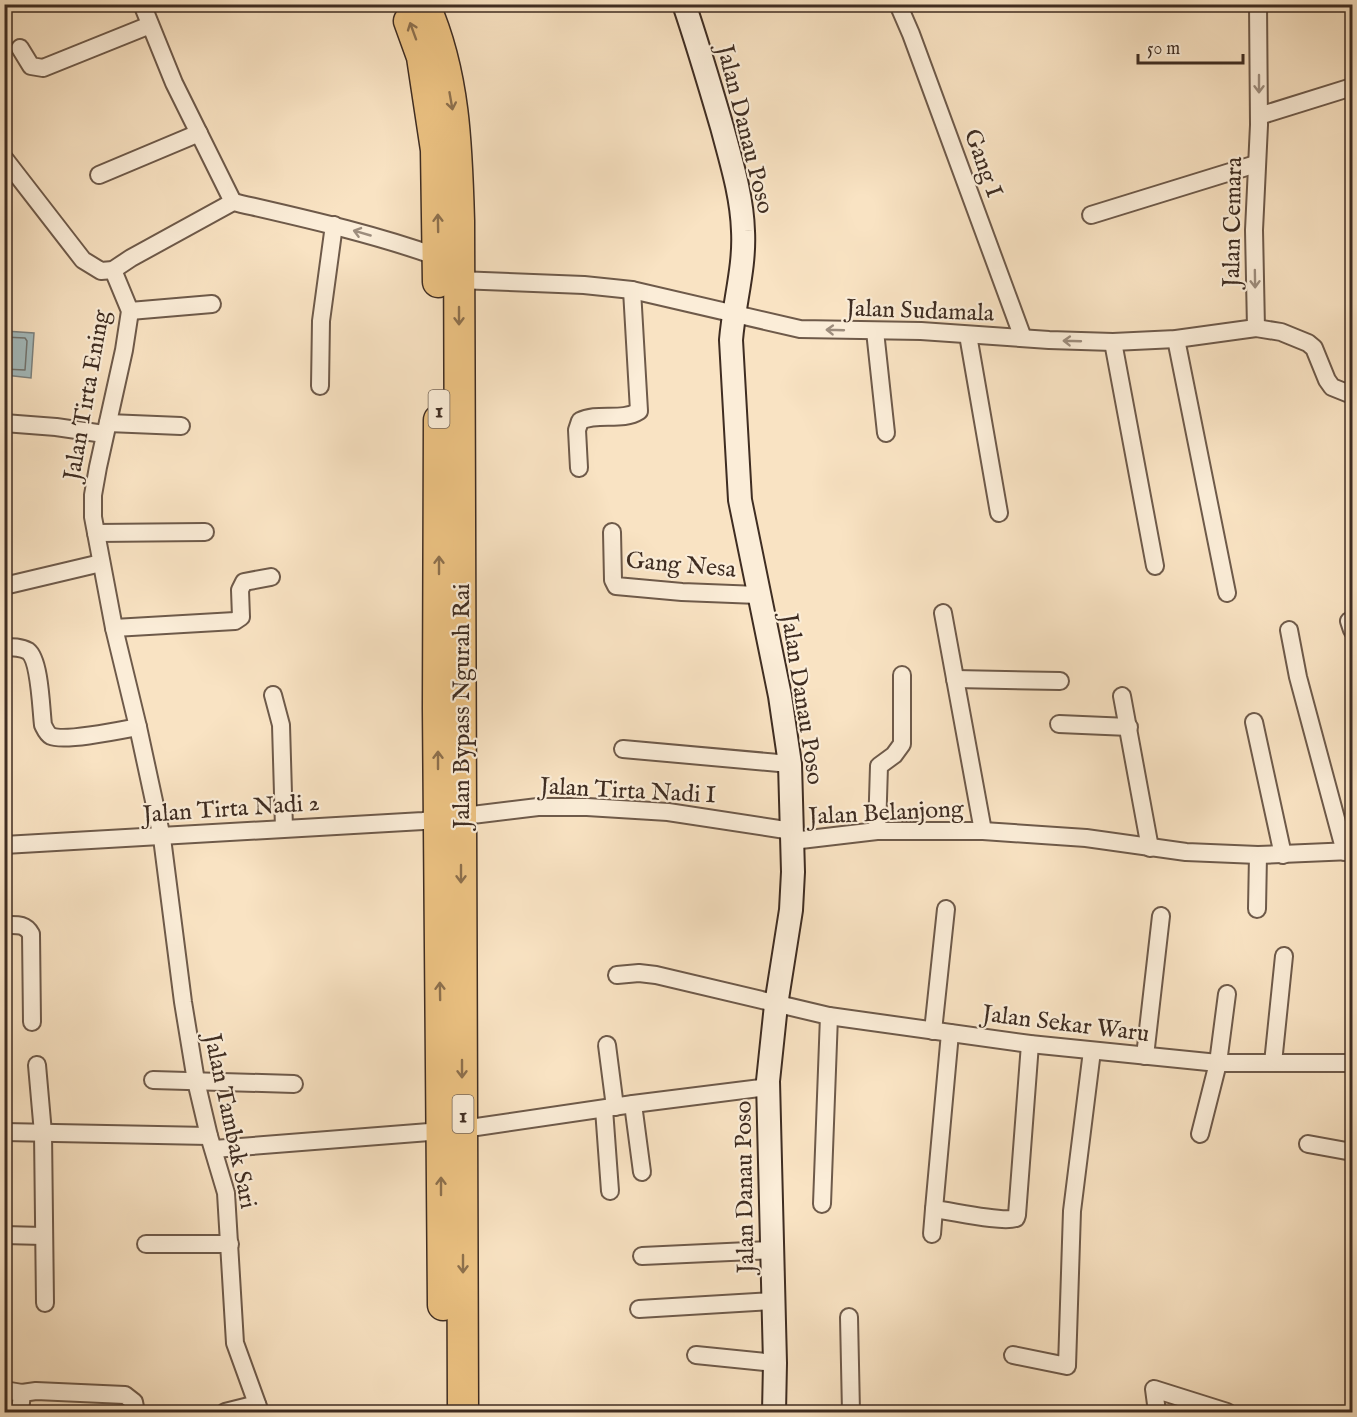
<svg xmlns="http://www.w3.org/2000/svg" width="1357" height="1417" font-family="'IM FELL English',serif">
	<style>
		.water { fill: #a3bbbe; stroke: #7b8280; stroke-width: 1.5 }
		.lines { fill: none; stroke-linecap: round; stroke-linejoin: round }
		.shore { stroke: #717470; stroke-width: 1.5 }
		.street-casing { stroke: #6e5a4a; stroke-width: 20 }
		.secondary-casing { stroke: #3f2d22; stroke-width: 26 }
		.highway-casing { stroke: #3f2d22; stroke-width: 33 }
		.street { stroke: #fbedd8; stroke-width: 16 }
		.secondary { stroke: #fbedd8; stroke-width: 22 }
		.highway { stroke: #ecc282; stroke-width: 30 }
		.oneway { stroke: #8d704d }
		.oneway2 { stroke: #9d8d7d }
		.labels { text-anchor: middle; stroke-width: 4.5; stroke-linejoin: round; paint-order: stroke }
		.shield { fill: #fbedd8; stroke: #776759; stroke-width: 1.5 }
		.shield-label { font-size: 22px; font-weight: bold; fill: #3f2d22 }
		.street-label { font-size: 24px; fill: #3f2d22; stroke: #fbedd8 }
	</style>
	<rect width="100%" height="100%" fill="#f9e3c3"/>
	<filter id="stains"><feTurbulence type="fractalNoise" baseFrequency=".00333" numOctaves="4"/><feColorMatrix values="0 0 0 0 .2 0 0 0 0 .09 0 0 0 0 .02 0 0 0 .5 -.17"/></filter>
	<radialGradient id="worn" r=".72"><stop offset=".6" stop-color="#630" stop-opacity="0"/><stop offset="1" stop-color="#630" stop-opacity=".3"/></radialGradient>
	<!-- water -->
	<polygon class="water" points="5,331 34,333 31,378 5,375"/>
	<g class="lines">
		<!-- shore -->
		<polyline class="shore" points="4,337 25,338 27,341 25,370 4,369"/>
		<defs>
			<g id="street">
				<polyline points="142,4 174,83 233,202"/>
				<polyline points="898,4 911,34 1023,338"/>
				<polyline points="20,48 31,66 43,68 150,25"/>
				<polyline points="1259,116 1352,87"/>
				<path d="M4,158L83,260L101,271L113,270L131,258L233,202C302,218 371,233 438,257"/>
				<polyline points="99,175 199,133"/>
				<polyline points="1091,215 1256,164"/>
				<polyline points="113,270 130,311 124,350 98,467 93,495 93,517 114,628 138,727 162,838 183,1002 196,1081 209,1136 226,1193 235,1343 260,1412"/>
				<polyline points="458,280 584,285 632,290 800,329 921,331 1049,340 1113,342 1176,339 1256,328 1281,332 1308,343 1314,348 1327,380 1332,387 1352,395"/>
				<polyline points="130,311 212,304"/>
				<polyline points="1256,328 1254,230 1259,125 1258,4"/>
				<polyline points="875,331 886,433"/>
				<polyline points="968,335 999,513"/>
				<polyline points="1176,339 1227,593"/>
				<polyline points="1113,342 1155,566"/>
				<polyline points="320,386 321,321 334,225"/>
				<polyline points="4,423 56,427 104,434"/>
				<polyline points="108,423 181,426"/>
				<path d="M579,468L577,430L580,421C598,412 622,422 639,411L632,290"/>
				<polyline points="612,532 613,580 616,586 682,592 758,595"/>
				<polyline points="96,533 205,532"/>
				<polyline points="4,586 101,563"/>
				<polyline points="943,613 983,831"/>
				<polyline points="1349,621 1352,630"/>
				<polyline points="114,628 235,621 241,617 240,590 244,582 271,577"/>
				<polyline points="1289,630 1298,677 1345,852"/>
				<path d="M4,647C12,647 21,647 28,651C40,660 41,709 43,725C45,729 47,734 51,736C64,742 122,730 138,727"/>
				<polyline points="955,679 1060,681"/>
				<polyline points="273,695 281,725 284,828"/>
				<polyline points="1122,696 1150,848"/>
				<polyline points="1254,722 1283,855"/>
				<polyline points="1059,724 1129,727"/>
				<polyline points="623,749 790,764"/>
				<polyline points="877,831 879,766 894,755 902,744 902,675"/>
				<polyline points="792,841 877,831 983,831 1086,838 1186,852 1258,855 1352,851"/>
				<polyline points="4,845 423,821 538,807 587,807 668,812 792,831"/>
				<polyline points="1257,909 1258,855"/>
				<path d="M4,925C16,925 25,923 31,934L32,1022"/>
				<polyline points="617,975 639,973 656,975 829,1016 1030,1044 1218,1063 1352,1063"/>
				<polyline points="933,1031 946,909"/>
				<path d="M950,1033L934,1209C952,1211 1002,1223 1016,1218L1017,1215L1030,1044"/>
				<polyline points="607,1045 615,1107"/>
				<polyline points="1145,1056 1161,916"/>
				<polyline points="1273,1063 1284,956"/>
				<polyline points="37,1065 43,1133 45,1303"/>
				<polyline points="153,1080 294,1084"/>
				<polyline points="633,1104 642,1172"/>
				<polyline points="604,1109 610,1191"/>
				<polyline points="463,1129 633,1104 768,1087"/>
				<polyline points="4,1132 209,1136"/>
				<polyline points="1200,1134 1218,1063 1227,994"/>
				<polyline points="1308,1144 1352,1152"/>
				<polyline points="214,1149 442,1131"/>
				<polyline points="822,1204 829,1016"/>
				<polyline points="932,1234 934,1209"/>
				<polyline points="4,1235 43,1236"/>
				<polyline points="146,1244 230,1244"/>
				<polyline points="642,1256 772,1250"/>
				<polyline points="639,1309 773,1301"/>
				<polyline points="849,1317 851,1412"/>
				<polyline points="696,1355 775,1363"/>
				<polyline points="1013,1355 1067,1366 1072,1211 1092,1051"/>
				<polyline points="4,1390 22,1393"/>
				<polyline points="20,1412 22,1393 36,1391 125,1395 134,1402 136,1412"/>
				<polyline points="225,1412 257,1404"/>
				<polyline points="1157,1412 1154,1389 1227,1412"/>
			</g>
			<path id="secondary" d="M684,4C698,45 710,86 722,127C731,161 742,196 743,231C745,267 734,303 731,340L740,500L780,696L790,764L793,872L791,910L776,1005L768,1081L775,1363L774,1412"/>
			<g id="highway">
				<path d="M424,4C455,73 457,148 459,221L463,1412"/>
				<polyline points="409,21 422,57 436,150 438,282"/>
				<polyline points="439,420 438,709 443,1305"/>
			</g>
		</defs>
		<!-- street casing -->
		<use href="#street" class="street-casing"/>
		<!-- secondary casing -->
		<use href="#secondary" class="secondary-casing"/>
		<!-- highway casing -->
		<use href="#highway" class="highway-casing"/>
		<!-- street -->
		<use href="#street" class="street"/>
		<!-- secondary -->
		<use href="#secondary" class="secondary"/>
		<!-- highway -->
		<use href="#highway" class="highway"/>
	</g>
	<!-- one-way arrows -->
	<defs><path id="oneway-shaft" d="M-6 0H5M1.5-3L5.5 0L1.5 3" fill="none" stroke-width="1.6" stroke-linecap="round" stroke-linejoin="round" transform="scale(1.5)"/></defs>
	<g class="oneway">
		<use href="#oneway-shaft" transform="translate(413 31) rotate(-110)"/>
		<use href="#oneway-shaft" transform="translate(451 101) rotate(80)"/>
		<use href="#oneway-shaft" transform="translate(438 223) rotate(-91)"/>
		<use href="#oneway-shaft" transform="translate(459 316) rotate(90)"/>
		<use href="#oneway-shaft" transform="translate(439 565) rotate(-90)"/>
		<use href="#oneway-shaft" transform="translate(438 760) rotate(-90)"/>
		<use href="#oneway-shaft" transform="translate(461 874) rotate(90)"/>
		<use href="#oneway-shaft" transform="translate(440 991) rotate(-91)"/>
		<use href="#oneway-shaft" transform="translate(462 1069) rotate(90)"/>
		<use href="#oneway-shaft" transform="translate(441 1186) rotate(-90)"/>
		<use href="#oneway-shaft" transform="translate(463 1264) rotate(90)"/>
	</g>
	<g class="oneway2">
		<use href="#oneway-shaft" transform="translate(1259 84) rotate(90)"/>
		<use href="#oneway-shaft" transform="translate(362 233) rotate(-164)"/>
		<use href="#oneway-shaft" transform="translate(1255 279) rotate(89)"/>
		<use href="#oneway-shaft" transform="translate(835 330) rotate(-178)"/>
		<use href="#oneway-shaft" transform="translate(1072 341) rotate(-178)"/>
	</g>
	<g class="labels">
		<!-- shield labels -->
		<g class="shield">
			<rect x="428.5" y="390" width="21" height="38" rx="4.5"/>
			<rect x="452.5" y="1095" width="21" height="38" rx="4.5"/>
		</g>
		<g class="shield-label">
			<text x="439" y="417">1</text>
			<text x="463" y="1122">1</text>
		</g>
		<!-- street labels -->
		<g class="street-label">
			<text transform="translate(746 129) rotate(76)" y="8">Jalan Danau Poso</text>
			<text transform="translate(984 163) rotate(70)" y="8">Gang I</text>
			<text transform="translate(1232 222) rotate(-89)" y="8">Jalan Cemara</text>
			<text transform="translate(920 310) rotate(2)" y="8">Jalan Sudamala</text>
			<text transform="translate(86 395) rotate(-80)" y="8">Jalan Tirta Ening</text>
			<text transform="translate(681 564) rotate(5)" y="8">Gang Nesa</text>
			<text transform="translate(803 699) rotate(81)" y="8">Jalan Danau Poso</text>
			<text transform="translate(461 706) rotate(-90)" y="8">Jalan Bypass Ngurah Rai</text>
			<text transform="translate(628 790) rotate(3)" y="8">Jalan Tirta Nadi I</text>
			<text transform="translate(231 808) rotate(-4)" y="8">Jalan Tirta Nadi 2</text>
			<text transform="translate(886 812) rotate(-3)" y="8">Jalan Belanjong</text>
			<text transform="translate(1066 1023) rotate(7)" y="8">Jalan Sekar Waru</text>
			<text transform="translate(231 1121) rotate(78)" y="8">Jalan Tambak Sari</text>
			<text transform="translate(744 1187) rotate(-91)" y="8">Jalan Danau Poso</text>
		</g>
	</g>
	<!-- margin -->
	<rect width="1357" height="1417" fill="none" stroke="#f9e3c3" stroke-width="24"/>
	<rect x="6" y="6" width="1345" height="1405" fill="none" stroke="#3f2d22" stroke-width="3"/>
	<rect x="12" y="12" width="1333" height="1393" fill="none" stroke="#3f2d22" stroke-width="1.5"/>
	<!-- scale -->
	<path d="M1138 54v9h105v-9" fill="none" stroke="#3f2d22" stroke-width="3"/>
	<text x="1147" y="54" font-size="18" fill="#3f2d22" stroke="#fbedd8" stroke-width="4.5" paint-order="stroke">50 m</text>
	<rect width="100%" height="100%" filter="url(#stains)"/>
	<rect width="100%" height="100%" fill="url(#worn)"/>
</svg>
